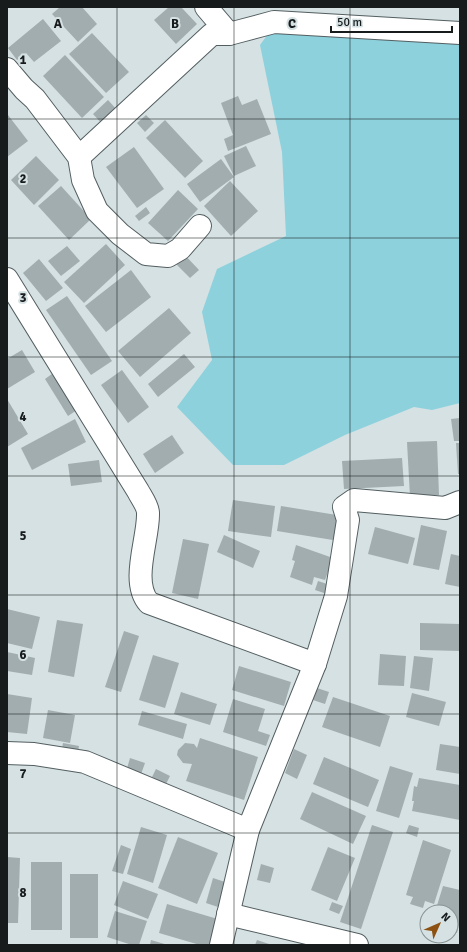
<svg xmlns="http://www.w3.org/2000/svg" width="467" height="952" font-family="Signika,sans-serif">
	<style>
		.green { fill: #8dd1dd }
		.building { fill: #a2adaf }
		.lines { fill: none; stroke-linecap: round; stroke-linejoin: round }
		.minor-casing { stroke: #535e60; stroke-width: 24 }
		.minor { stroke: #fff; stroke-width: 22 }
		.grid { fill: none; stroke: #171b1c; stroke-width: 1; stroke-opacity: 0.55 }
		.grid-label { font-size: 13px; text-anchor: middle; font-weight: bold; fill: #171b1c; stroke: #d5e1e3; stroke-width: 4; stroke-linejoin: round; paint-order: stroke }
	</style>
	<rect width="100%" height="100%" fill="#d5e1e3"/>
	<!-- green -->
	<polygon class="green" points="290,33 460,41 460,403 432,410 414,407 345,435 284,465 233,465 177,407 212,360 202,312 217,269 286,236 282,152 260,45 268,34"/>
	<!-- building -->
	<g class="building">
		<polygon points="60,7 82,7 97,24 78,42 52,14"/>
		<polygon points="169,7 181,7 197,24 176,44 154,20"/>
		<polygon points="43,19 61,41 34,62 26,53 17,60 8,48"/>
		<polygon points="92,33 129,72 106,93 69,54"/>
		<polygon points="65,55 104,97 82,118 43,76"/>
		<polygon points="238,96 242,105 257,99 271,134 228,151 224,139 233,135 221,103"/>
		<polygon points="108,100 118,111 103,125 93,114"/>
		<polygon points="8,115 28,141 7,157 7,116"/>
		<polygon points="146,115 154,123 145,132 137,123"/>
		<polygon points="165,120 203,161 185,178 146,138"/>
		<polygon points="246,146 256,166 234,176 224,156"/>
		<polygon points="134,147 164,189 137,208 106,167"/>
		<polygon points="36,156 59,180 34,205 11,180"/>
		<polygon points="221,159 234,177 200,202 187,184"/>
		<polygon points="230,181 258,211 231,236 204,206"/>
		<polygon points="61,186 91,219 69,240 38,206"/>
		<polygon points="178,190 198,209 168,241 148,223"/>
		<polygon points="146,207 150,213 139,221 135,216"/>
		<polygon points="106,244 125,265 84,303 64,282"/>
		<polygon points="67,246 80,261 61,276 48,261"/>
		<polygon points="182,252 199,270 190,278 173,261"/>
		<polygon points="39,259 63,288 46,301 23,273"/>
		<polygon points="131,270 151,297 106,332 85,306"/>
		<polygon points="67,296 112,361 91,375 46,310"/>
		<polygon points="169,308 191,333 140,377 118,351"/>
		<polygon points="22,350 35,372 7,389 7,359"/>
		<polygon points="184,354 195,367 158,397 148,384"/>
		<polygon points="122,370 149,407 128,423 101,385"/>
		<polygon points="56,371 80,408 68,416 45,379"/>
		<polygon points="7,399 28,434 7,447"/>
		<polygon points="460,418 460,441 454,441 451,419"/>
		<polygon points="75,419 86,442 32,470 21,448"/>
		<polygon points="172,435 184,453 155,473 143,454"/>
		<polygon points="437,441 439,495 410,497 407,442"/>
		<polygon points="456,443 460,443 460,474 458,474"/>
		<polygon points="402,458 404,486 344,489 342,461"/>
		<polygon points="99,460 102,482 71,486 68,464"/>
		<polygon points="233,500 275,506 271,537 228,531"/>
		<polygon points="281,506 343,516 339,541 277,531"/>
		<polygon points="421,525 447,531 439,570 413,565"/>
		<polygon points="375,527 415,538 408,564 368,554"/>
		<polygon points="224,535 260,551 253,568 217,552"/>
		<polygon points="183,539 209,544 198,599 172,593"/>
		<polygon points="296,545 333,558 325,580 314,577 312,585 290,577 295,561 292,560"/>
		<polygon points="451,554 460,556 460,587 445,584"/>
		<polygon points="318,581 333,586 330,595 315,590"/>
		<polygon points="7,609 40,617 32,649 7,643"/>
		<polygon points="57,620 83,624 74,677 48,672"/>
		<polygon points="420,623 460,624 460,651 420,650"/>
		<polygon points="124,631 139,636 121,692 105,687"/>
		<polygon points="7,652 35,658 32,675 7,671"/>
		<polygon points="380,654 406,656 404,686 378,685"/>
		<polygon points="153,655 179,663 165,708 139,700"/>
		<polygon points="414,656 433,658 429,691 410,688"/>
		<polygon points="239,666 291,682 284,706 232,690"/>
		<polygon points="317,688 329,692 325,704 313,700"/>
		<polygon points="181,692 217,704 210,725 174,714"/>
		<polygon points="412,693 446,702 439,726 406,717"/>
		<polygon points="7,694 32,698 27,734 7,732"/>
		<polygon points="333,697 390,716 380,747 322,727"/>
		<polygon points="233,699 265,709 258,731 270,735 266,746 223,732"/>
		<polygon points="48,710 75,715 70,743 43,738"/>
		<polygon points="142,711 187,724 183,739 138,725"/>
		<polygon points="200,738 258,757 244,800 186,781 192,764 183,763 177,755 178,750 185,743 194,744 197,748"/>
		<polygon points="63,743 79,746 77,758 61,755"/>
		<polygon points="440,744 460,747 460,774 436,770"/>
		<polygon points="294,749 307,755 297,779 285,773"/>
		<polygon points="324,757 379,780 368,807 313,784"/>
		<polygon points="130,758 145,763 140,777 126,772"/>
		<polygon points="390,766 413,773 399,818 376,811"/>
		<polygon points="156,769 170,776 166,784 152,777"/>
		<polygon points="419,778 460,785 460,820 412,811 414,801 412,801 414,786 417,787"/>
		<polygon points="312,792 366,816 353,844 300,819"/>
		<polygon points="372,825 393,832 361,929 340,922"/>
		<polygon points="409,825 419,828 417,837 406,833"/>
		<polygon points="141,827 167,835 153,883 127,874"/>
		<polygon points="178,837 218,853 197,904 158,888"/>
		<polygon points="423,840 451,850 434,904 425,901 423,908 410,904 413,897 406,895"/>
		<polygon points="121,845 131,849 123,874 112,871"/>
		<polygon points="328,847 355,858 337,901 311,890"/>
		<polygon points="7,857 20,858 18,923 7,923"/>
		<rect x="31" y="862" width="31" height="68"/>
		<polygon points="261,864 274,868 270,883 257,880"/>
		<rect x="70" y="874" width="28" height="64"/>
		<polygon points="213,878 228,883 221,908 206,903"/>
		<polygon points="123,881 158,894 148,919 114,905"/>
		<polygon points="443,886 460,890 460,921 457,933 451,931 451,912 435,912"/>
		<polygon points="332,902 343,906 339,914 329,910"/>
		<polygon points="167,904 221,920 214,945 200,945 159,933"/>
		<polygon points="115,911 147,921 139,945 132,945 107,937"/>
		<polygon points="151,940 168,945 150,945"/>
		<polygon points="257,940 272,945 255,945"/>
	</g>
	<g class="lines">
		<defs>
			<g id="minor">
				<polyline points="206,7 229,34"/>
				<polyline points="7,69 24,89 35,99 79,157 83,180 97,211 120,234 146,254 168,256 180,249 200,226"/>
				<polyline points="79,157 212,34 229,34 274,22 460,33"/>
				<path d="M7,279L138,491C141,497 148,506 148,513C149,538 130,582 149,603L315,664"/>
				<polyline points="7,753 34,754 85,762 248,830"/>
				<polyline points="228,914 357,945"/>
				<polyline points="221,945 248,830 315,664 336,596 348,520 344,507 354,500 445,508 460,502"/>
			</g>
		</defs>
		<!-- minor casing -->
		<use href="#minor" class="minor-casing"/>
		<!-- minor -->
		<use href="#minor" class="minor"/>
	</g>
	<!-- grid -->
	<path class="grid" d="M117,7V945M234,7V945M350,7V945M7,119H460M7,238H460M7,357H460M7,476H460M7,595H460M7,714H460M7,833H460"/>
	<g class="grid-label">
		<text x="58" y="28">A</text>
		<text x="175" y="28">B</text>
		<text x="292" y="28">C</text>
		<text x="23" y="64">1</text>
		<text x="23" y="183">2</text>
		<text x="23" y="302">3</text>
		<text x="23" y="421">4</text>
		<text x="23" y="540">5</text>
		<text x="23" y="659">6</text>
		<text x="23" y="778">7</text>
		<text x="23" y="897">8</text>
	</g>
	<!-- border -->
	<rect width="467" height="952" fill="none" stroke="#171b1c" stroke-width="16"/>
	<!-- north arrow -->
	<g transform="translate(439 924) rotate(45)"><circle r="19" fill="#d5e1e3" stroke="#899293"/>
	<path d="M0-3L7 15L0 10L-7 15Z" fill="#8d5111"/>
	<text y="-6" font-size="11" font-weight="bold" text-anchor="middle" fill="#171b1c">N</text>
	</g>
	<!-- scale -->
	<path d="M331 26v6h121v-6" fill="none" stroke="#171b1c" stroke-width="2"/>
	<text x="337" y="26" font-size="12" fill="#171b1c" stroke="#d5e1e3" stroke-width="3" paint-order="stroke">50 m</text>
</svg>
